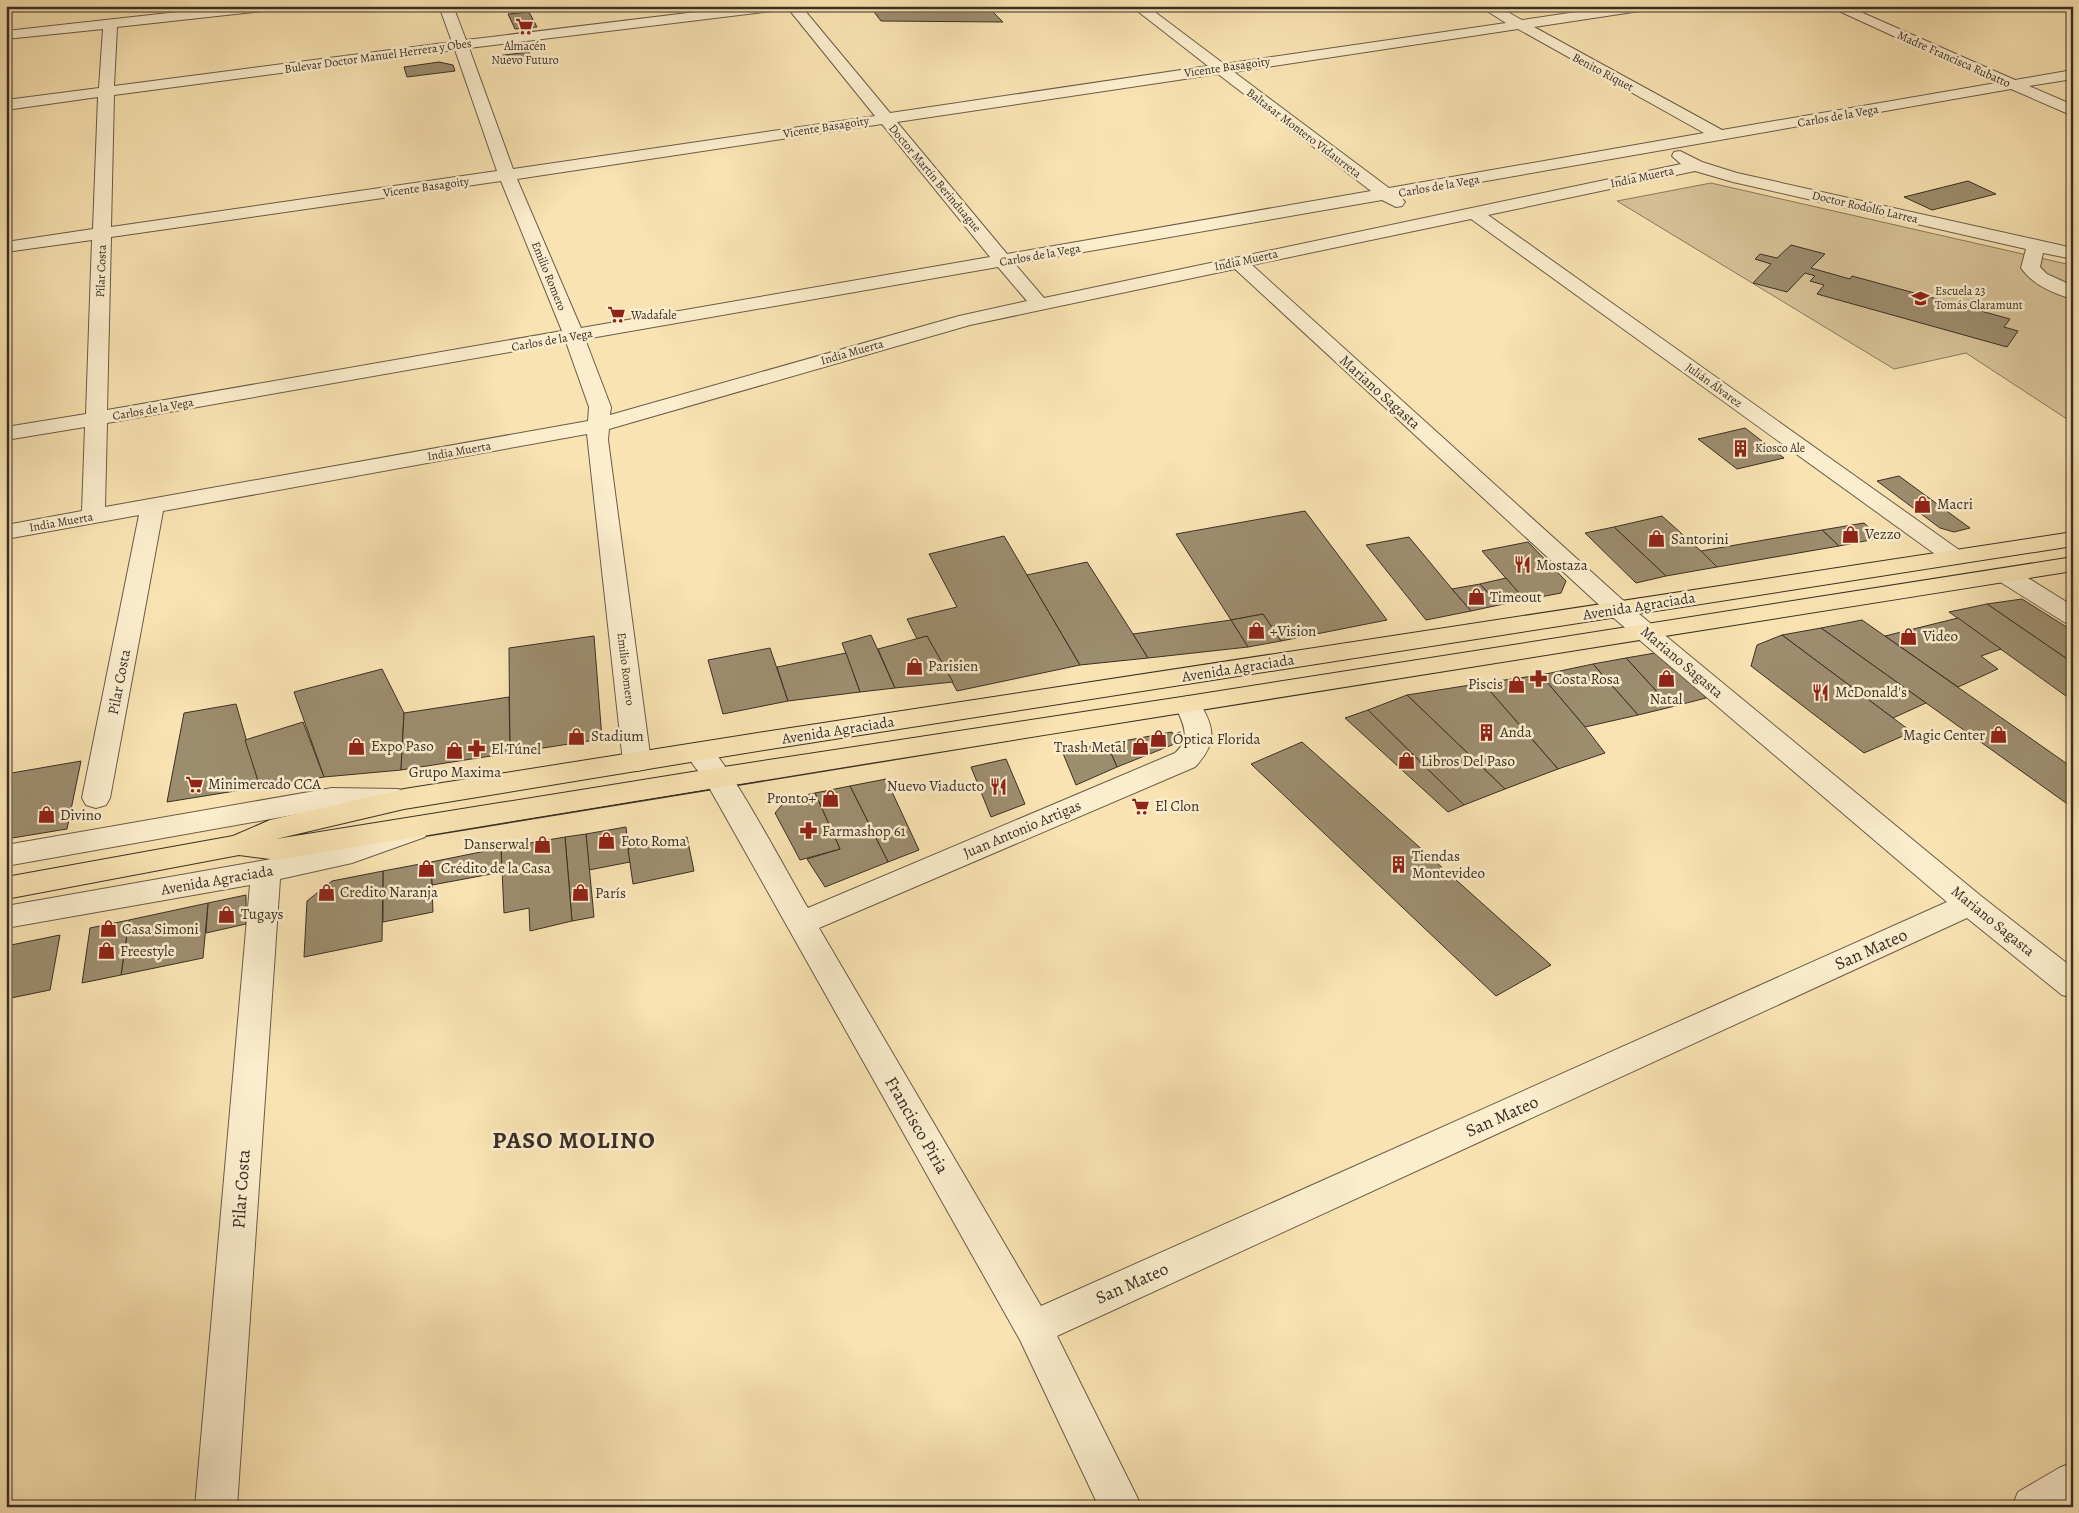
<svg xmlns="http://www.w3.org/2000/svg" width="2079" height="1513" font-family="Alegreya,serif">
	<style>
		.green { fill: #d9c49a; stroke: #8a7a60 }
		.building { fill: #9d8d6f; stroke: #3a2f26 }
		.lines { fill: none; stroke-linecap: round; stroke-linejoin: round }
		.minor-casing { stroke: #6a5c49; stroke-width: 2 }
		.major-casing { stroke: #3a2f26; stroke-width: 2 }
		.minor { fill: #fbedcd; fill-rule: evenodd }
		.major { fill: #f9e3b2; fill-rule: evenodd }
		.labels { text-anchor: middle; stroke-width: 5; stroke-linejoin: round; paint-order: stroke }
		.far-poi-label { font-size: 12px; fill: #3a2f26; stroke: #fbedcd; text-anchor: start }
		.far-street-label { font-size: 12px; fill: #3a2f26; stroke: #fbedcd }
		.street-label { font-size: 15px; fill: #3a2f26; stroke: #fbedcd }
		.poi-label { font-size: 15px; fill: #3a2f26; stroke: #fbedcd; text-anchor: start }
		.near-street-label { font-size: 18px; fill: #3a2f26; stroke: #fbedcd }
		.near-district-label { font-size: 24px; font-weight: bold; letter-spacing: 1px; fill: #3a2f26; stroke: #fbedcd }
	</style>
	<rect width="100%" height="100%" fill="#f9e3b2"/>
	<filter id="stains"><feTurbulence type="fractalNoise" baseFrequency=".004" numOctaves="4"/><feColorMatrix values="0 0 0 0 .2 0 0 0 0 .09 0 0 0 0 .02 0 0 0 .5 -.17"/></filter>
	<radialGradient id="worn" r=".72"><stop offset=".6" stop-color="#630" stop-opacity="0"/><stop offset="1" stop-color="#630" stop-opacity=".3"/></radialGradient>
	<!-- green -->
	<polygon class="green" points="1711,183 2071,265 2068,274 2073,277 2073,423 1966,353 1894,369 1617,201"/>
	<!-- building -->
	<g class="building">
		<polygon points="884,6 987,6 1003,22 881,21 871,8"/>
		<polygon points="529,12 537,27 515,29 508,14"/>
		<polygon points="529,52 531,57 497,61 496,56"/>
		<polygon points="439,62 453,65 455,71 407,77 404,67"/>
		<polygon points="1968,181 1996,194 1932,210 1904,197"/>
		<polygon points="1791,245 1825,254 1811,268 1850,279 1852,276 2010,319 2004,327 2018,331 2007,347 1817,294 1824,285 1810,281 1815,276 1805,273 1787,292 1753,283 1771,264 1755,259 1760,254 1777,258"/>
		<polygon points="1745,428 1784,458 1737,469 1698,439"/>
		<polygon points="1899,476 1970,528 1954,532 1940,528 1877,481"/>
		<polygon points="1305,511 1387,620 1281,641 1263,614 1231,620 1176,534"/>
		<polygon points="1662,516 1701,551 1717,567 1666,576 1614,527"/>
		<polygon points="1864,523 1881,538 1839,546 1822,530"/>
		<polygon points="1614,527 1666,576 1636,583 1585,533"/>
		<polygon points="1822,530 1839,546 1717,567 1701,551"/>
		<polygon points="1004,536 1080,665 957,691 927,636 917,639 907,619 957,607 929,554"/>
		<polygon points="1409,537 1452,589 1471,611 1426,620 1366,545"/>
		<polygon points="1528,542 1566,581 1561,593 1525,600 1482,551"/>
		<polygon points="1087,562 1133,634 1148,658 1080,665 1027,575"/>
		<polygon points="1506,578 1525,600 1499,605 1480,584"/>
		<polygon points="1480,584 1499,605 1471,611 1452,589"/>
		<polygon points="2022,599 2073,631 2073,663 1987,604"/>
		<polygon points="1987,604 2073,663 2073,694 2066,696 1949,612"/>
		<polygon points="1263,614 1281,641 1248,647 1231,620"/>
		<polygon points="1958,618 2001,649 1981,656 1998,669 1958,687 1885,636"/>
		<polygon points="1231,620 1248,647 1148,658 1133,634"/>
		<polygon points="1862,620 2073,768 2073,808 1821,628"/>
		<polygon points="1821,628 1926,703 1893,718 1782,635"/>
		<polygon points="871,635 895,688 860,692 842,643"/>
		<polygon points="1782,635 1893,718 1912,732 1864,753 1751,666 1757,645"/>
		<polygon points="594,636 602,739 510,753 509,648"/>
		<polygon points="927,636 953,682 895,688 878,649"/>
		<polygon points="770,648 788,701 723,714 708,660"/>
		<polygon points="846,653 860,692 788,701 777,667"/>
		<polygon points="1655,653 1669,659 1706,698 1671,707 1626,658"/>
		<polygon points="1626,658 1671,707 1638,715 1593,664"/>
		<polygon points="1593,664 1638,715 1585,727 1541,675"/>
		<polygon points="382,669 404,713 401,770 324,777 294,692"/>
		<polygon points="1541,675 1585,727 1605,753 1558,769 1483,683"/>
		<polygon points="1483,683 1558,769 1505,789 1407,695"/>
		<polygon points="1407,695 1505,789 1464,805 1368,710"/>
		<polygon points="509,697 510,753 401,770 404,713"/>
		<polygon points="236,704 260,787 167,802 184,713"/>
		<polygon points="1368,710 1464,805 1448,812 1345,718"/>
		<polygon points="303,722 324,777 260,787 245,740"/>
		<polygon points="1172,732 1177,743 1117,767 1107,744"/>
		<polygon points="1302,742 1551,965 1496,996 1251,764"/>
		<polygon points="1107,744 1117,767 1076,785 1062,751"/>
		<polygon points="1006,759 1025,804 991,817 971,767"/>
		<polygon points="81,761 67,829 6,839 6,774"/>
		<polygon points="886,779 919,850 888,862 850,786"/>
		<polygon points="850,786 888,862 825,887 807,859 840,849 815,793"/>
		<polygon points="815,793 840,849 800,860 775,813 787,799"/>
		<polygon points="626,827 630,862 589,870 586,834"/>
		<polygon points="586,834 594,917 572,921 565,837"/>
		<polygon points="565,837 572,921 530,931 529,908 504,913 501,848"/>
		<polygon points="687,837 694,871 633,884 628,849"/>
		<polygon points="501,848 502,872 432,885 431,862"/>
		<polygon points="431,862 433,912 383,922 383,871"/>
		<polygon points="383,871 382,941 304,957 307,901 332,881"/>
		<polygon points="246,895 246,924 206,933 208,903"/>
		<polygon points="208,903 203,958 121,975 129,920"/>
		<polygon points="129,920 121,975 82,983 90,928"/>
		<polygon points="60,935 50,990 6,999 6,946"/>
	</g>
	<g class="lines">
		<defs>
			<g id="minor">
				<path d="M232,6H279L272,10L117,27L114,86L452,42L439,6H453L466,40L745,6H801L890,113L1208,66L1131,6H1147L1224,64L1506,23L1479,6H1497L1522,20L1616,6H1653L1646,10L1534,27L1722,130L1996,83L1828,6H1847L2015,80L2073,70V79L2029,86L2073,105V116L2011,89L1400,196L1405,202L1402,206L1396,207L1382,200L1015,264L1044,298L1681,164L1672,156L1674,152L1680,151L1702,162L1737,173L2073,248V259L2043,253L2040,267L2047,274L2073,286V299C2054,294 2032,284 2021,268L2026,249L1733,182L1695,171L1488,215L1962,552L1966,557L1962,562L1954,564L1946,562L1471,219L1252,265L1627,604L1981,896L2073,968V998L2062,995L1967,918L1057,1336L1142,1507H1099L1020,1340L706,782L684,752L688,746C695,744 701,742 707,745C725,755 792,882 808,908L1175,753C1192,737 1183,724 1175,705L1179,699L1188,696L1197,699C1215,726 1218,743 1195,767L819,928L1041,1306L1947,902L1609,614L1235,269L970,325L609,429L608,440L651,762L647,769L637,771L627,769L623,762L587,434L163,511L110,798L106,805L96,808L86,805L82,798L139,515L6,539V525L82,511L85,427L6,440V427L86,414L92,240L6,252V242L93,229L98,97L6,110V100L99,88L103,29L6,39V31ZM787,7L875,116L513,169L469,48L781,10ZM1518,29L1704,133L1389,188L1234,72ZM455,50L497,171L111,227L114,95ZM1218,74L1371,191L1007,254L897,122ZM882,124L990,257L581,328L517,179ZM501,181L562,331L107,410L111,237ZM998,267L1027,301L959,316L610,415L611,407L585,339ZM566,342L589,407L588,421L105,507L107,423Z"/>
				<polygon points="2006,568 2015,570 2073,606 2073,625 2064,622 1997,580 1994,575 1997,570"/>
				<polygon points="332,788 398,789 408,792 412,799 408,806 398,809 332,808 6,866 6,845"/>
				<polygon points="415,820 425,823 429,830 425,837 352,863 280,879 237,1507 195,1507 250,885 6,928 6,906 266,860 348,843"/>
				<polygon points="2073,1462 2073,1506 2012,1507 2018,1492 2059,1468"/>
			</g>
			<path id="major" d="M2073,532V546L764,750L404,809L276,839L717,768L1188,696L2073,557V571C1474,667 876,760 278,860L239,855L6,899V877L233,836L270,820L404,789L764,732Z"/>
		</defs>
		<!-- minor casing -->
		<use href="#minor" class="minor-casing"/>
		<!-- major casing -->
		<use href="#major" class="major-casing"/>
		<!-- minor -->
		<use href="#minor" class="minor"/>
		<!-- major -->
		<use href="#major" class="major"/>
	</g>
	<!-- icons -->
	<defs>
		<symbol id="supermarket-bare" viewBox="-9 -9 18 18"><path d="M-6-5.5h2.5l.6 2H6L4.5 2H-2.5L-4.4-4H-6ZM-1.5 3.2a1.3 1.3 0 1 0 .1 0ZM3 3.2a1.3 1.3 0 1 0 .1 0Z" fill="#8f2418" stroke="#fbedcd" stroke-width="2.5" paint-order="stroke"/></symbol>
		<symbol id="school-bare" viewBox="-9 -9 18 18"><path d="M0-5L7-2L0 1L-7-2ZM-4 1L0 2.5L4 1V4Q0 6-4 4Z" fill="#8f2418" stroke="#fbedcd" stroke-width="2.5" paint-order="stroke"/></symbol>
		<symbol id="building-bare" viewBox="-9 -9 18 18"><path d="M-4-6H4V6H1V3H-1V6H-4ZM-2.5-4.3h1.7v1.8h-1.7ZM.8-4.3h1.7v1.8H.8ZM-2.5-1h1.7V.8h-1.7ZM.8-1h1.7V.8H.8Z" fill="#8f2418" stroke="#fbedcd" stroke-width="2.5" paint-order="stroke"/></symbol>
		<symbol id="shop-bare" viewBox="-9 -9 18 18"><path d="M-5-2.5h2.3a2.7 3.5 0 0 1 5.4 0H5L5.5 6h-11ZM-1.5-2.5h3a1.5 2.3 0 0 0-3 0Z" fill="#8f2418" stroke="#fbedcd" stroke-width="2.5" paint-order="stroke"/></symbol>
		<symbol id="restaurant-bare" viewBox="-9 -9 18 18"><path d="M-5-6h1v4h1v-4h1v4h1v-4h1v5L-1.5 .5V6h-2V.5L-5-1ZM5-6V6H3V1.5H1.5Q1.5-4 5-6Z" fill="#8f2418" stroke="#fbedcd" stroke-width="2.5" paint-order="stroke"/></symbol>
		<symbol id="pharmacy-bare" viewBox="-9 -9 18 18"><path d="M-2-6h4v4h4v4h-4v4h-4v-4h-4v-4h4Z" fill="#8f2418" stroke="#fbedcd" stroke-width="2.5" paint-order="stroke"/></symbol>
	</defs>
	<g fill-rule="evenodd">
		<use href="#supermarket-bare" x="512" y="14" width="25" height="25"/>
		<use href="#school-bare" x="1908" y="286" width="25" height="25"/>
		<use href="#supermarket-bare" x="604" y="302" width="25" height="25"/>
		<use href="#building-bare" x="1728" y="436" width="25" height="25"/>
		<use href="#shop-bare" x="1910" y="492" width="25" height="25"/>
		<use href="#shop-bare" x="1838" y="522" width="25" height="25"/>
		<use href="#shop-bare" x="1644" y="526" width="25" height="25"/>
		<use href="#restaurant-bare" x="1510" y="552" width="25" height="25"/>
		<use href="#shop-bare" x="1464" y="584" width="25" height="25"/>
		<use href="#shop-bare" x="1244" y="618" width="25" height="25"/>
		<use href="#shop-bare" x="1896" y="624" width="25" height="25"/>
		<use href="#shop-bare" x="902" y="654" width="25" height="25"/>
		<use href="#shop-bare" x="1654" y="666" width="25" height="25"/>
		<use href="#pharmacy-bare" x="1526" y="666" width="25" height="25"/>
		<use href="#shop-bare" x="1504" y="672" width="25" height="25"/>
		<use href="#restaurant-bare" x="1808" y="680" width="25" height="25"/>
		<use href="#building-bare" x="1474" y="720" width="25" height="25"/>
		<use href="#shop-bare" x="1986" y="722" width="25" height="25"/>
		<use href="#shop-bare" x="564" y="724" width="25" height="25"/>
		<use href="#shop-bare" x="1146" y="726" width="25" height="25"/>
		<use href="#shop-bare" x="344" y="734" width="25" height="25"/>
		<use href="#shop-bare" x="1128" y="734" width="25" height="25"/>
		<use href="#pharmacy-bare" x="464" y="736" width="25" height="25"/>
		<use href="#shop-bare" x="442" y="738" width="25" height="25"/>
		<use href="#shop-bare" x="1394" y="748" width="25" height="25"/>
		<use href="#supermarket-bare" x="182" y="772" width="25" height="25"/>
		<use href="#restaurant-bare" x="986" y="774" width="25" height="25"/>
		<use href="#shop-bare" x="818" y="786" width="25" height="25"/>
		<use href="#supermarket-bare" x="1128" y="794" width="25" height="25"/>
		<use href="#shop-bare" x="34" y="802" width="25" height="25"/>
		<use href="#pharmacy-bare" x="796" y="818" width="25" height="25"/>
		<use href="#shop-bare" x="594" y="828" width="25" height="25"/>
		<use href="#shop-bare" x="530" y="832" width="25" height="25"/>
		<use href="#building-bare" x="1386" y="852" width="25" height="25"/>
		<use href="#shop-bare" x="414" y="856" width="25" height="25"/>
		<use href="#shop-bare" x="314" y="880" width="25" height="25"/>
		<use href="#shop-bare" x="568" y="880" width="25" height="25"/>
		<use href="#shop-bare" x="214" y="902" width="25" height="25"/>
		<use href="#shop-bare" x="96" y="916" width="25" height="25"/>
		<use href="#shop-bare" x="94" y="938" width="25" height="25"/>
	</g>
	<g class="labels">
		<!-- far-poi labels -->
		<g class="far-poi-label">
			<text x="525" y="50" text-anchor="middle">Almacén<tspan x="525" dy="14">Nuevo Futuro</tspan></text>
			<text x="1935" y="295">Escuela 23<tspan x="1935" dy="14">Tomás Claramunt</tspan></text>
			<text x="631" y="319">Wadafale</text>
			<text x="1755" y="452">Kiosco Ale</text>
		</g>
		<!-- far-street labels -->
		<g class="far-street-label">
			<text transform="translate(378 56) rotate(-8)" y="4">Bulevar Doctor Manuel Herrera y Obes</text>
			<text transform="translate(1954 59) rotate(24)" y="4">Madre Francisca Rubatto</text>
			<text transform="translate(1227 67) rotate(-8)" y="4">Vicente Basagoity</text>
			<text transform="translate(1603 72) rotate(28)" y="4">Benito Riquet</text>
			<text transform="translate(1838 116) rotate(-10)" y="4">Carlos de la Vega</text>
			<text transform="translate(826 127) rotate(-9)" y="4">Vicente Basagoity</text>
			<text transform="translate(1304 133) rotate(37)" y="4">Baltasar Montero Vidaurreta</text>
			<text transform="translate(1642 177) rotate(-12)" y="4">India Muerta</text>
			<text transform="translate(935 178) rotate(50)" y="4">Doctor Martín Berinduague</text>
			<text transform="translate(1439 186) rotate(-10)" y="4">Carlos de la Vega</text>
			<text transform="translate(426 187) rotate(-8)" y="4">Vicente Basagoity</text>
			<text transform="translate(1865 207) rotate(13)" y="4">Doctor Rodolfo Larrea</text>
			<text transform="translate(1040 255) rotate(-10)" y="4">Carlos de la Vega</text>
			<text transform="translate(1246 260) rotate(-12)" y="4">India Muerta</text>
			<text transform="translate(101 271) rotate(-88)" y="4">Pilar Costa</text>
			<text transform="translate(549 276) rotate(68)" y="4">Emilio Romero</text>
			<text transform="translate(552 340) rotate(-10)" y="4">Carlos de la Vega</text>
			<text transform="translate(852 352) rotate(-16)" y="4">India Muerta</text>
			<text transform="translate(1714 385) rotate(36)" y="4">Julián Álvarez</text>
			<text transform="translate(153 409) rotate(-10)" y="4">Carlos de la Vega</text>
			<text transform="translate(459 451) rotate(-10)" y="4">India Muerta</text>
			<text transform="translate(61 522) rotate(-10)" y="4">India Muerta</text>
			<text transform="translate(626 669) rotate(83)" y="4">Emilio Romero</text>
		</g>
		<!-- street labels -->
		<g class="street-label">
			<text transform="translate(1380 392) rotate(42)" y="5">Mariano Sagasta</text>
			<text transform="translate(1639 606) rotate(-9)" y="5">Avenida Agraciada</text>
			<text transform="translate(1682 662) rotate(40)" y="5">Mariano Sagasta</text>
			<text transform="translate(1238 668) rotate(-9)" y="5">Avenida Agraciada</text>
			<text transform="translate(119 682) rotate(-79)" y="5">Pilar Costa</text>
			<text transform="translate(838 730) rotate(-9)" y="5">Avenida Agraciada</text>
			<text transform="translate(1022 829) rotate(-23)" y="5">Juan Antonio Artigas</text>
			<text transform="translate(217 880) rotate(-10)" y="5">Avenida Agraciada</text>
			<text transform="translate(1993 921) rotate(39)" y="5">Mariano Sagasta</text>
		</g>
		<!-- poi labels -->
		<g class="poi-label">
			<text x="1937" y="509">Macri</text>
			<text x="1865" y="539">Vezzo</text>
			<text x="1671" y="544">Santorini</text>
			<text x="1536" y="570">Mostaza</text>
			<text x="1490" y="602">Timeout</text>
			<text x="1270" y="636">+Vision</text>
			<text x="1923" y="641">Video</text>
			<text x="928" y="671">Parisien</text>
			<text x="1553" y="684">Costa Rosa</text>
			<text x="1503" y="689" text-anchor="end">Piscis</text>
			<text x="1835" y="697">McDonald's</text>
			<text x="1666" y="704" text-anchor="middle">Natal</text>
			<text x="1500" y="737">Anda</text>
			<text x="1985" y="740" text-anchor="end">Magic Center</text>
			<text x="591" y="741">Stadium</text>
			<text x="1173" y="744">Óptica Florida</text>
			<text x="371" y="751">Expo Paso</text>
			<text x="1126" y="752" text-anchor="end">Trash Metal</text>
			<text x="491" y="754">El Túnel</text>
			<text x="1421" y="766">Libros Del Paso</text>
			<text x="455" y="777" text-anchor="middle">Grupo Maxima</text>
			<text x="208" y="789">Minimercado CCA</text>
			<text x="984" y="791" text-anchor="end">Nuevo Viaducto</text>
			<text x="816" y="803" text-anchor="end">Pronto+</text>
			<text x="1155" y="811">El Clon</text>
			<text x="60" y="820">Divino</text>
			<text x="822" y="836">Farmashop 61</text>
			<text x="621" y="846">Foto Roma</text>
			<text x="529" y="849" text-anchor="end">Danserwal</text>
			<text x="1412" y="861">Tiendas<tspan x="1412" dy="17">Montevideo</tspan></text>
			<text x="441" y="873">Crédito de la Casa</text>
			<text x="340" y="897">Credito Naranja</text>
			<text x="595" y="898">París</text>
			<text x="241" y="919">Tugays</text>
			<text x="122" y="934">Casa Simoni</text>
			<text x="120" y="956">Freestyle</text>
		</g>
		<!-- near-street labels -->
		<g class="near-street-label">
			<text transform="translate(1871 949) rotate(-24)" y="6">San Mateo</text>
			<text transform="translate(1502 1116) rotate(-24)" y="6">San Mateo</text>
			<text transform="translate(917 1125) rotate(60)" y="6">Francisco Piria</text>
			<text transform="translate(241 1189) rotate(-86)" y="6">Pilar Costa</text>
			<text transform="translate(1132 1283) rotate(-24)" y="6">San Mateo</text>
		</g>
		<!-- near-district labels -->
		<g class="near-district-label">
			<text x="574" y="1148">PASO MOLINO</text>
		</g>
	</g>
	<!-- margin -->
	<rect width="2079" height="1513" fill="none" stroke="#f9e3b2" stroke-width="25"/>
	<rect x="8" y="8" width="2064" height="1498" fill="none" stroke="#3a2f26" stroke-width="2.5"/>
	<rect x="12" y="12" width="2054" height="1488" fill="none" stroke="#3a2f26"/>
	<rect width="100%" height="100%" filter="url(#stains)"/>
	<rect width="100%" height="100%" fill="url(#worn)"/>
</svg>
